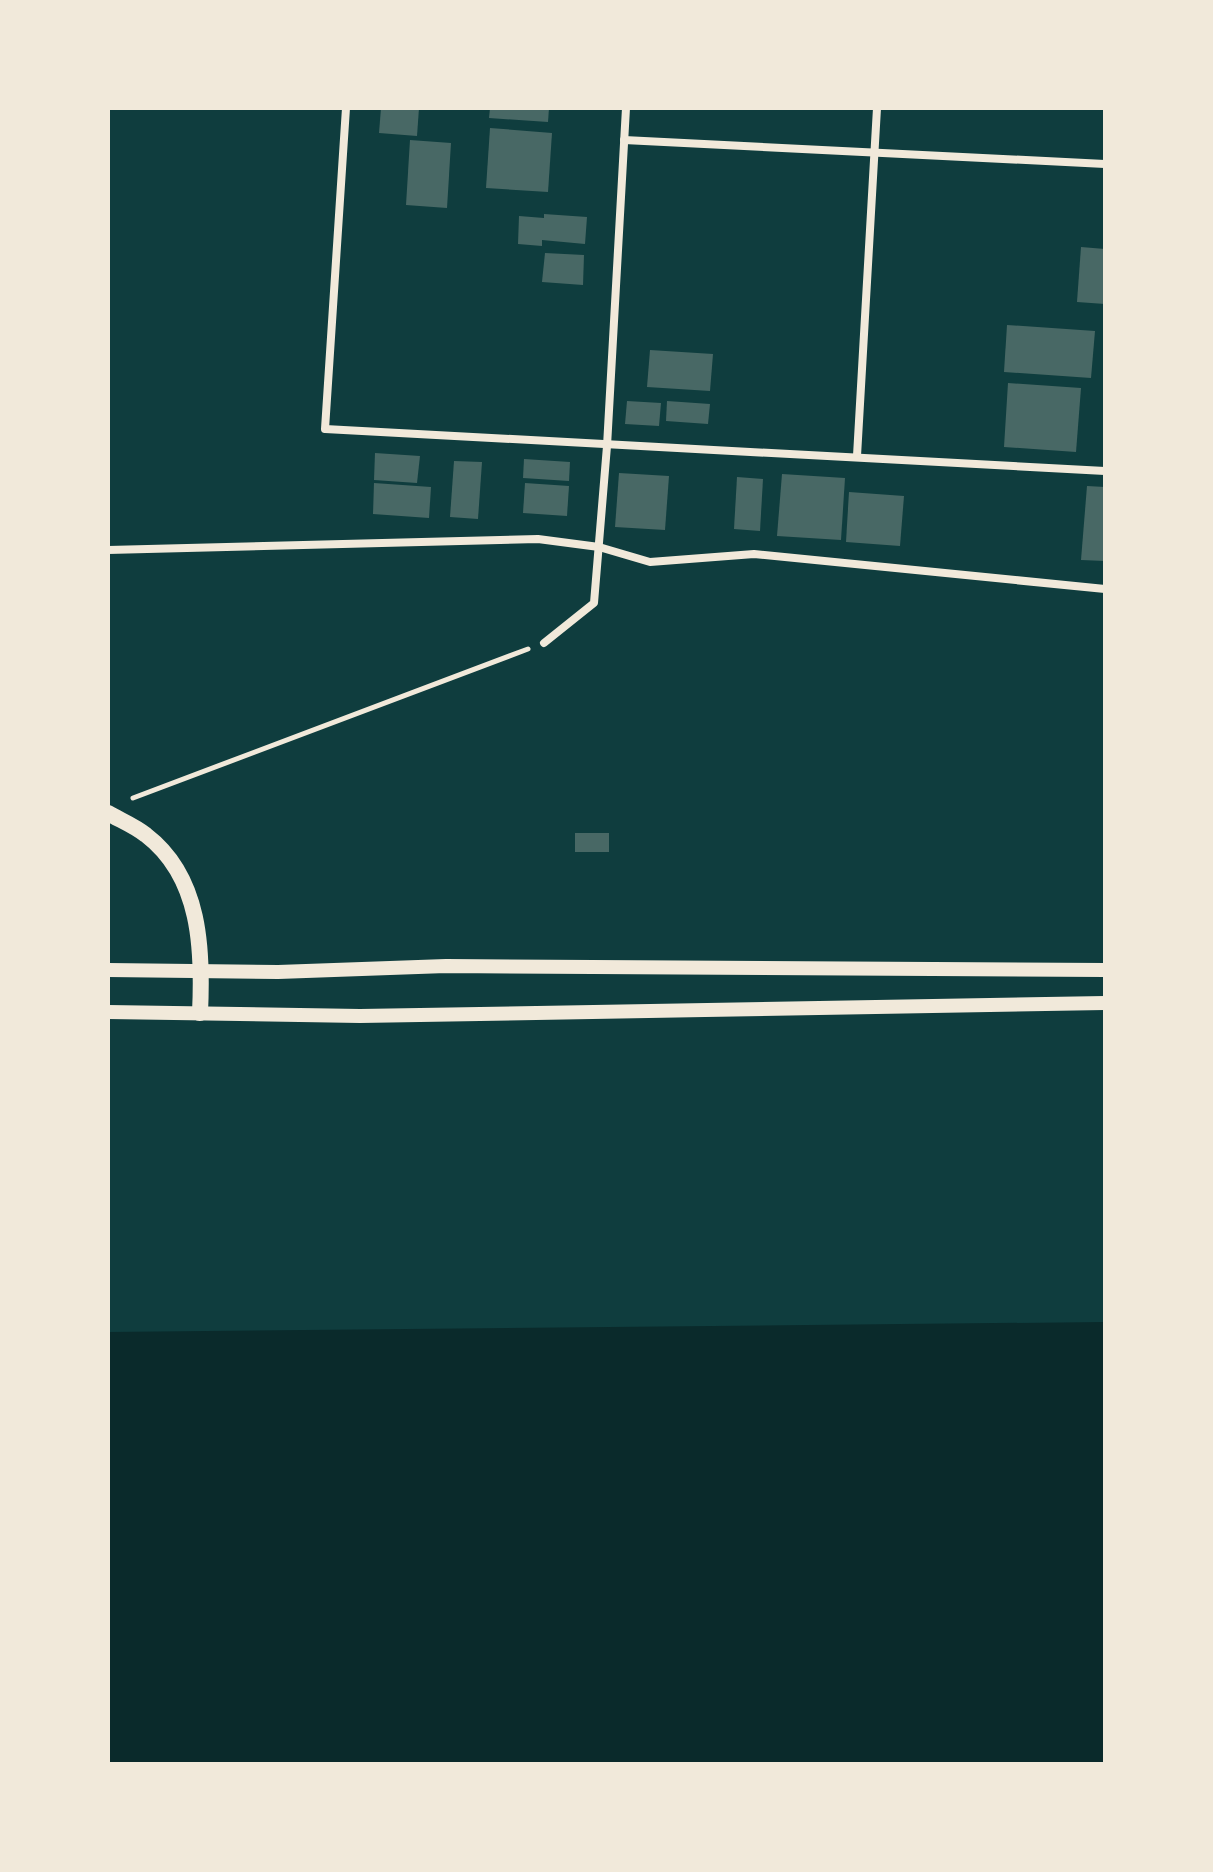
<svg xmlns="http://www.w3.org/2000/svg" width="1213" height="1872" font-family="'PT Sans Narrow',sans-serif">
	<style>
		.water { fill: #0a2a2b }
		.building { fill: #486865 }
		.lines { fill: none; stroke-linecap: round; stroke-linejoin: round }
		.path { stroke: #f1e9da; stroke-width: 5 }
		.minor { stroke: #f1e9da; stroke-width: 8 }
		.tertiary { stroke: #f1e9da; stroke-width: 14 }
		.secondary { stroke: #f1e9da; stroke-width: 16 }
	</style>
	<rect width="100%" height="100%" fill="#0f3d3e"/>
	<!-- water -->
	<polygon class="water" points="1105,1322 1105,1764 108,1764 108,1332"/>
	<!-- building -->
	<g class="building">
		<polygon points="381,108 419,108 417,136 379,133"/>
		<polygon points="490,108 549,108 548,122 489,118"/>
		<polygon points="490,128 552,133 548,192 486,188"/>
		<polygon points="410,140 451,143 447,208 406,205"/>
		<polygon points="544,214 587,217 585,244 542,240 542,246 518,244 519,216 544,218"/>
		<polygon points="1081,247 1105,249 1105,304 1077,302"/>
		<polygon points="545,253 584,255 583,285 542,282"/>
		<polygon points="1007,325 1095,331 1091,378 1004,372"/>
		<polygon points="650,350 713,354 710,391 647,387"/>
		<polygon points="1008,383 1081,388 1076,452 1004,447"/>
		<polygon points="627,401 661,403 659,426 625,424"/>
		<polygon points="667,401 710,404 708,424 666,421"/>
		<polygon points="375,453 420,456 417,483 374,480"/>
		<polygon points="524,459 570,462 569,481 523,478"/>
		<polygon points="454,461 482,462 478,519 450,517"/>
		<polygon points="619,473 669,476 665,530 615,527"/>
		<polygon points="782,474 845,478 841,540 777,536"/>
		<polygon points="737,477 763,479 760,531 734,529"/>
		<polygon points="374,483 431,487 429,518 373,514"/>
		<polygon points="525,483 569,486 567,516 523,513"/>
		<polygon points="1087,486 1105,487 1105,561 1081,560"/>
		<polygon points="849,492 904,496 900,546 846,542"/>
		<rect x="575" y="833" width="34" height="19"/>
	</g>
	<g class="lines">
		<!-- path -->
		<polyline class="path" points="133,798 528,649"/>
		<!-- minor -->
		<g class="minor">
			<polyline points="346,108 325,429 1105,471"/>
			<polyline points="624,140 1105,164"/>
			<polyline points="857,456 877,108"/>
			<polyline points="108,550 538,539 599,547 650,562 754,554 1105,589"/>
			<polyline points="544,643 594,603 607,446 626,108"/>
		</g>
		<!-- tertiary -->
		<g class="tertiary">
			<polyline points="108,970 278,972 446,966 1105,970"/>
			<polyline points="108,1012 360,1016 1105,1003"/>
		</g>
		<!-- secondary -->
		<path class="secondary" d="M108,813C120,820 135,826 146,835C201,877 203,950 200,1013"/>
	</g>
	<!-- border -->
	<rect width="1213" height="1872" fill="none" stroke="#f1e9da" stroke-width="220"/>
</svg>
